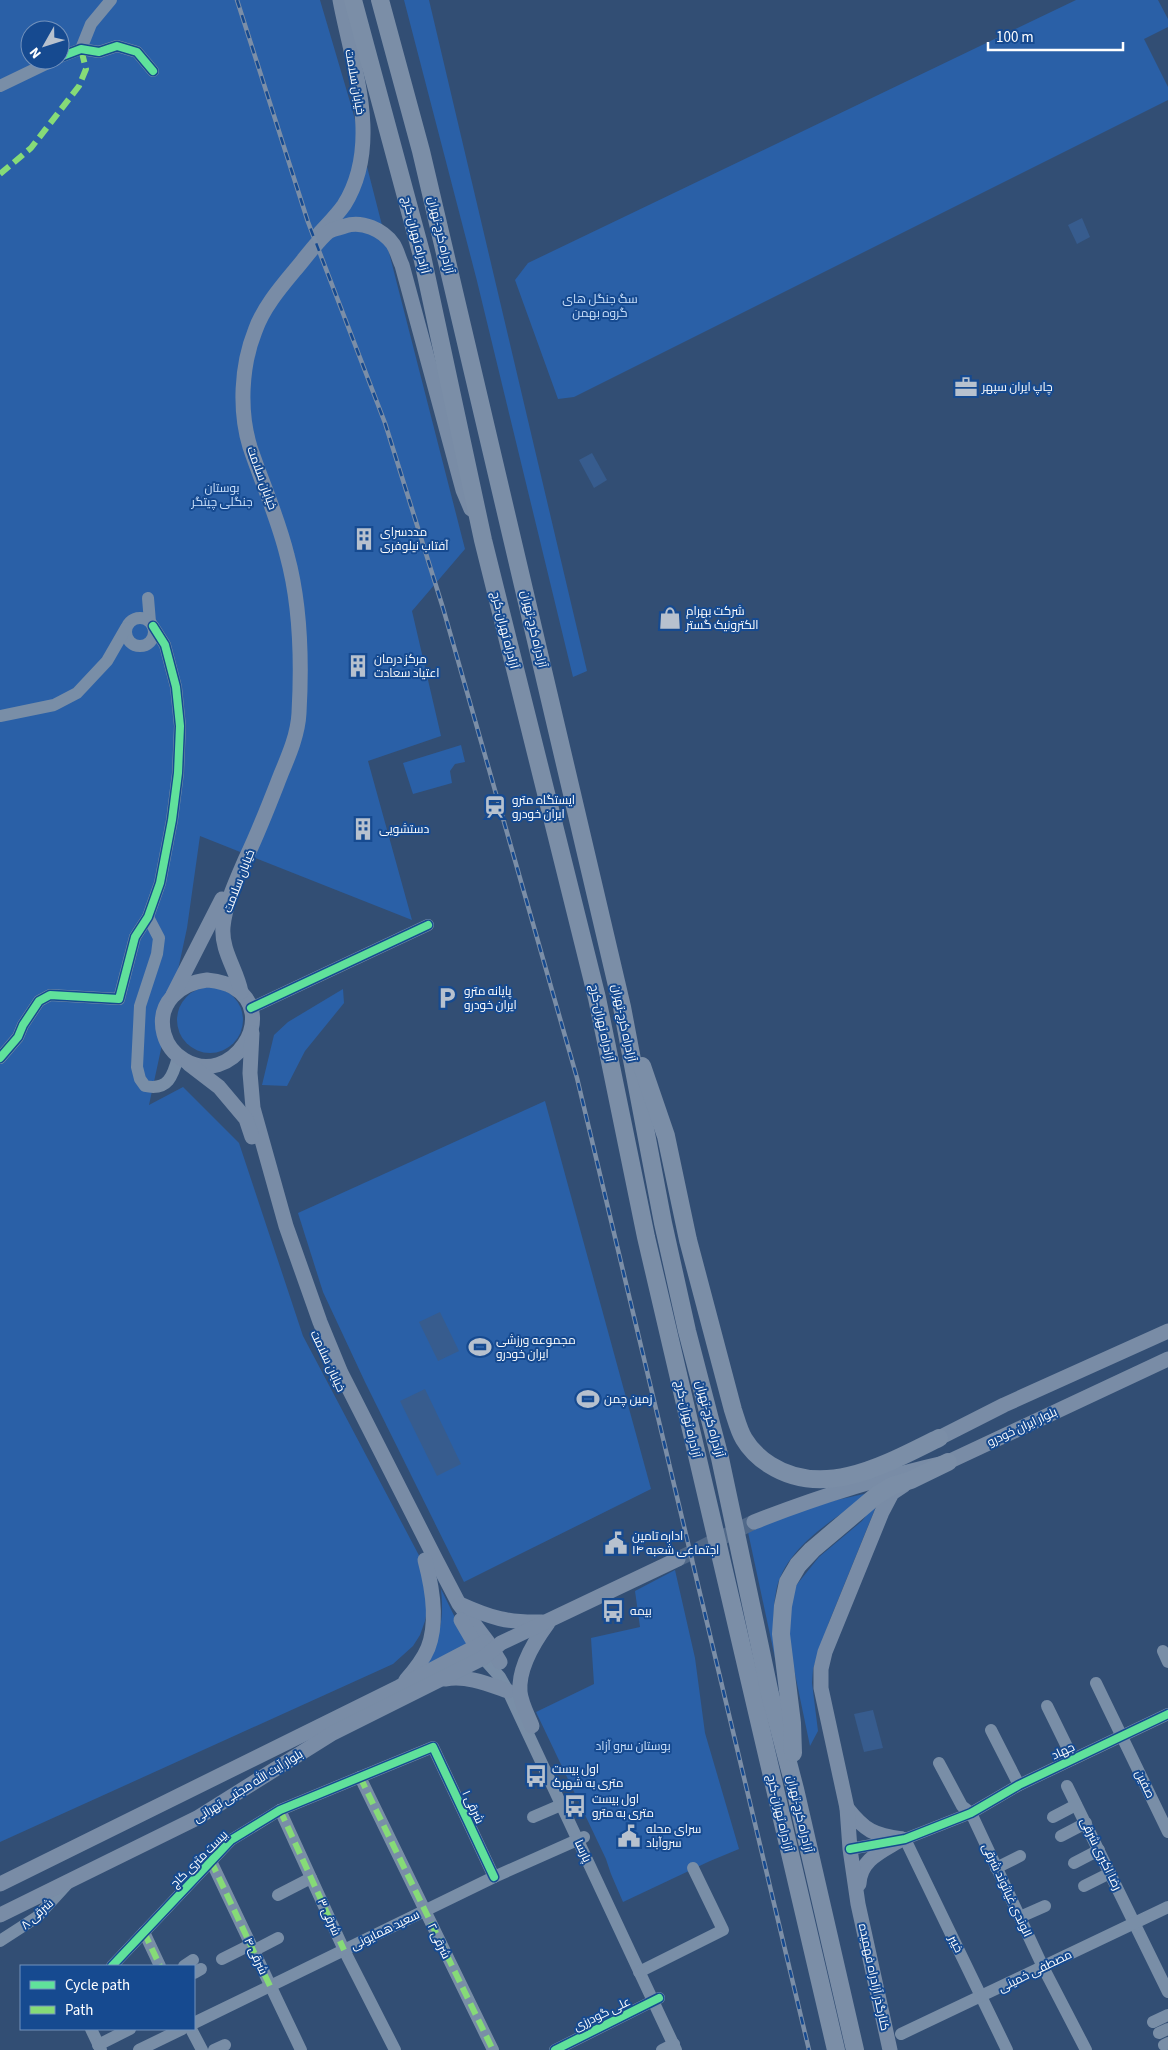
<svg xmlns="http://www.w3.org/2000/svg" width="1168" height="2050" font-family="'Source Sans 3',Cairo,sans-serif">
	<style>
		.green { fill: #2a60a7; fill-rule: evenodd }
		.water { fill: #375c8e }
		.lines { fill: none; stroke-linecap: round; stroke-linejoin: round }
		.major-tunnel { stroke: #516989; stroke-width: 15; stroke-dasharray: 15 8; stroke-linecap: butt }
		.minor { stroke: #798ea7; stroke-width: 12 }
		.major { stroke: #798ca6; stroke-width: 15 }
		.highway { stroke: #7b8ea7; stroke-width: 18 }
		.rail-casing { stroke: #7b8ea7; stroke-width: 4.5 }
		.rail { stroke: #164a90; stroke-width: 2.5; stroke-dasharray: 8; stroke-linecap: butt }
		.quiet { stroke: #86db77; stroke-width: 6; stroke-dasharray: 12 6; stroke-linecap: butt }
		.cycleway-casing { stroke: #164a90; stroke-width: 11 }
		.cycleway { stroke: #60e19b; stroke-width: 8 }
		.labels { text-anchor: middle; stroke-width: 4; stroke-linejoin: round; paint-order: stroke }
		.street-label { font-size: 12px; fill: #fff; stroke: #164a90 }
		.park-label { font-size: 12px; fill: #cae0fb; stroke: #164a90 }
		.poi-label { font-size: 12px; fill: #fff; stroke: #164a90; text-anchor: start }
	</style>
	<rect width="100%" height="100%" fill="#324e74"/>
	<!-- green -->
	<g class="green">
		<path d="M0,0H320L353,112L465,549L412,611L441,736L368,761L412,920L200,836L187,928L149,1105L183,1087L239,1143L303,1336L423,1563L428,1606L425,1621L420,1635L413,1646L393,1664L0,1842ZM30,30H60V60H30Z"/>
		<polygon points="404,0 429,0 587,671 573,677 477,281"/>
		<polygon points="1076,0 1158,0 1168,19 1168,27 1144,39 1168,87 1168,100 574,397 558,399 515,280 528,263"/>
		<polygon points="461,745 465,762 455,764 450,771 452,783 413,794 403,763"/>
		<circle cx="210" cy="1020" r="33"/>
		<polygon points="343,989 344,1003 305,1051 287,1086 262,1085 274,1035 288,1022"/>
		<polygon points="545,1101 651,1489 464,1582 365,1382 323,1292 298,1213"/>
		<path d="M873,1492C838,1517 784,1546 776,1592C772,1613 774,1636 775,1658L748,1532L814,1505Z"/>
		<polygon points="879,1499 829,1622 813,1669 812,1683 818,1731 810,1746 785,1626 790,1593 819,1557 862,1521"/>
		<polygon points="675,1570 695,1658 705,1733 739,1849 710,1861 623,1902 611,1874 606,1859 536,1712 594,1684 591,1638 640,1627 635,1591"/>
		<path d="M441,1589L468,1644L417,1672C438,1639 445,1629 441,1589Z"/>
	</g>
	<!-- water -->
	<g class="water">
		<polygon points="1082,218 1090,237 1077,244 1068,225"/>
		<polygon points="592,453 607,480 594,488 579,460"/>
		<polygon points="440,1312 459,1351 438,1361 419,1322"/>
		<polygon points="425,1389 461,1464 437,1476 400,1401"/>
		<polygon points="873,1710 883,1748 864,1752 854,1714"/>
	</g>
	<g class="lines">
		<!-- major-tunnel -->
		<polyline class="major-tunnel" points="678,1559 754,1522"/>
		<!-- minor -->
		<g class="minor">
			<polyline points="81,49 91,24 111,0"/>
			<polyline points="60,57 81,49 99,52 117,46 137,52 153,71"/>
			<polyline points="0,86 54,60"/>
			<polyline points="148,598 150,622"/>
			<circle cx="140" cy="632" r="14"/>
			<polyline points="0,716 54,705 77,693 107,661 126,628"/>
			<path d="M148,917L159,938L157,954L140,1006L137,1067L140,1079L145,1086C168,1091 173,1076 178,1057"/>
			<polyline points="251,1008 428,925"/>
			<polyline points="0,1058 18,1037 23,1025 39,1001 50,995 119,999 135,937 148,917 160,883 172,820 178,773 180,726 176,687 165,645 153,626"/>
			<polyline points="1163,1651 1168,1662"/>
			<polyline points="483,1658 500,1677 508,1691 676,2050"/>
			<polyline points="1096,1683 1168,1832"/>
			<polyline points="1047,1706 1073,1759"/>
			<polyline points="991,1730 1019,1785"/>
			<polyline points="939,1763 962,1806 971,1813 1043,1967 1086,2050"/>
			<polyline points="360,1777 493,2050"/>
			<polyline points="1067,1786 1168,1992"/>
			<polyline points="280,1810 344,1950 395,2050"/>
			<polyline points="533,1817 568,1802"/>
			<polyline points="1053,1817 1076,1805"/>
			<polyline points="1061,1836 1086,1823"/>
			<polyline points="905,1839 1007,2050"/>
			<polyline points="850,1849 905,1839 971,1813 1019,1785 1168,1714"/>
			<polyline points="211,1861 301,2050"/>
			<polyline points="1074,1863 1099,1850"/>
			<polyline points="996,1868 1020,1856"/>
			<polyline points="1084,1886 1110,1873"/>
			<polyline points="278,1895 311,1878"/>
			<polyline points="1020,1917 1045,1906"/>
			<polyline points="144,1932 160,1966"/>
			<polyline points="0,1941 37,1917 68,1883"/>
			<polyline points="253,1951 278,1938"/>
			<polyline points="222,1959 250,1945"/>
			<polyline points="112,1966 231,1840 280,1810 433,1747 494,1877"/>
			<polyline points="184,1966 193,1960"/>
			<polyline points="639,1972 723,1930 693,1868"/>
			<polyline points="194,1973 201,1969"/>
			<polyline points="1153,2022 1168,2015"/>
			<polyline points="194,2023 494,1877 584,1837"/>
			<polyline points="91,2029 101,2050"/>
			<polyline points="191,2029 202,2050"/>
			<polyline points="1159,2033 1168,2029"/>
			<polyline points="901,2034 1168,1907"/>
			<polyline points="98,2045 130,2029"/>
			<polyline points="1164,2045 1168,2043"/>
			<polyline points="139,2050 182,2029"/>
			<polyline points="214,2050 225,2045"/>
			<polyline points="555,2050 659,1998"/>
			<polyline points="662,2050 674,2044"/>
		</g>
		<!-- major -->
		<g class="major">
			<path d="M319,234C327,225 337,215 344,205C383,143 352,65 340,0"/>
			<path d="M207,980C215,981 225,982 233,987C281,1014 231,1089 184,1060C174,1054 167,1045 164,1034C156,1003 180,983 207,980Z"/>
			<path d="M241,992C237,970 221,951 223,927C225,904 237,879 246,858C259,831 270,802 281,774C289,755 298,734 299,713C302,660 301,606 287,555C278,518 262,483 250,447C239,411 241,366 255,331C263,308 280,288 295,270C303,261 319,239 328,232C332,229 340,228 345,226C362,220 383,230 393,244C397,250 399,259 402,265L463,490L471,509"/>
			<polyline points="173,995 222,899"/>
			<polyline points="252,1033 250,1073 253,1108 286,1226 320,1322 341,1373 436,1560 459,1604 487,1641 500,1662"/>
			<polyline points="189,1064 219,1087 246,1119 252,1137"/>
			<polyline points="939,1438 1004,1405 1168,1331"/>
			<path d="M754,1522C817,1497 882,1477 948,1462L1168,1359"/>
			<path d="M460,1604C491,1618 508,1623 542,1622"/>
			<polyline points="461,1620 483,1658"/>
			<path d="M445,1679C467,1675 488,1684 508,1691"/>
			<path d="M406,1680C415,1670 423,1660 428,1648C438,1622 432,1586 425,1560"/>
			<path d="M532,1726C528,1716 521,1703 520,1692C518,1668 534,1642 548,1623"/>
			<path d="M847,1808C865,1831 874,1835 902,1839"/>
			<polyline points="0,1884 399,1687 485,1642"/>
			<path d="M859,1884C860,1859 883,1851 902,1839"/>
			<polyline points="0,1915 197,1818 333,1733 483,1658 501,1643 678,1559"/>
			<polyline points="890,2050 858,1904 850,1849 847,1808 821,1688 821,1669 825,1652 882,1512 892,1493 904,1485"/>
		</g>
		<!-- highway -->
		<g class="highway">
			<polyline points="353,0 422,256 483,540 597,998 646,1237 836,2050"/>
			<polyline points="380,0 421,151 592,879 622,1007 663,1223 687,1331 720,1458 770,1694 795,1789 855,2050"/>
			<path d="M642,1066L666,1136L688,1240L733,1410C736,1419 739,1431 744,1439C751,1451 759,1458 770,1465C825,1500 888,1463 939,1438"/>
			<polyline points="793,1753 792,1723 781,1634 783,1606 788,1582 798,1565 812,1550 877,1495 892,1486 911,1480 948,1462"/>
		</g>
		<defs>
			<polyline id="rail" points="237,0 308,222 385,423 443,608 577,1078 809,2050"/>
		</defs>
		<!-- rail casing -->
		<use href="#rail" class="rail-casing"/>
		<!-- rail -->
		<use href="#rail" class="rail"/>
		<!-- quiet -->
		<g class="quiet">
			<polyline points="0,174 31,148 79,86 86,69 81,49"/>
			<polyline points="360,1777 493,2050"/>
			<polyline points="280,1810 344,1950"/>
			<polyline points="211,1861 270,1986"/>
			<polyline points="144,1932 160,1966"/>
		</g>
		<defs>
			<g id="cycleway">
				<polyline points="60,57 81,49 99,52 117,46 137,52 153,71"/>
				<polyline points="251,1008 428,925"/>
				<polyline points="0,1058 18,1037 23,1025 39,1001 50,995 119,999 135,937 148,917 160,883 172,820 178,773 180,726 176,687 165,645 153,626"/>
				<polyline points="850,1849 905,1839 971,1813 1019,1785 1168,1714"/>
				<polyline points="112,1966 231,1840 280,1810 433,1747 494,1877"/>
				<polyline points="555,2050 659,1998"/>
			</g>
		</defs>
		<!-- cycleway casing -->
		<use href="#cycleway" class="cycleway-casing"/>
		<!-- cycleway -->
		<use href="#cycleway" class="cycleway"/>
	</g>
	<!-- icons -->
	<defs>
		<symbol id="office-bare" viewBox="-9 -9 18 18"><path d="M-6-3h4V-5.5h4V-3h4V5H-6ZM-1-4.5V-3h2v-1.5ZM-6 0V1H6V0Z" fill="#b7c1ce" stroke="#164a90" stroke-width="2.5" paint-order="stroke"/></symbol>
		<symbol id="building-bare" viewBox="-9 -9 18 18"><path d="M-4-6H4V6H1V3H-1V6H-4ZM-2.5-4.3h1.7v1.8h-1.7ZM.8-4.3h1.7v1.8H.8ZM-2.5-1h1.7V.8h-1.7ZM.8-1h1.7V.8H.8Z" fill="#b7c1ce" stroke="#164a90" stroke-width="2.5" paint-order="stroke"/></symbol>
		<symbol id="shop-bare" viewBox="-9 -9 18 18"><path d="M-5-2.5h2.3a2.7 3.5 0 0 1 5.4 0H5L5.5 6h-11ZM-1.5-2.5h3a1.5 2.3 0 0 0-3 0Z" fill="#b7c1ce" stroke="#164a90" stroke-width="2.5" paint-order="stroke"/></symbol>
		<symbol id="station-bare" viewBox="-9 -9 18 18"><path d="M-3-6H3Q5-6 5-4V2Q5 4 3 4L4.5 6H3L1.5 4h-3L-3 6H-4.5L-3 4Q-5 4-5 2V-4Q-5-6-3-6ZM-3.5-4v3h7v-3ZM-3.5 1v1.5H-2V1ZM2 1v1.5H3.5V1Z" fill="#b7c1ce" stroke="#164a90" stroke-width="2.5" paint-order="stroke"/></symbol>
		<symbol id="parking-bare" viewBox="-9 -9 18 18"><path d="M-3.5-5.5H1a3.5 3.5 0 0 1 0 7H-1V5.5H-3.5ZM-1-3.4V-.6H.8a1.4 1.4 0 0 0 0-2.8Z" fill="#b7c1ce" stroke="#164a90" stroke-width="2.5" paint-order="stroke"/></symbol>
		<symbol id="stadium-bare" viewBox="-9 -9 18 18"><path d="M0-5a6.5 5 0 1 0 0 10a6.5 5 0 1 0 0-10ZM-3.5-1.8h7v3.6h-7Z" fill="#b7c1ce" stroke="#164a90" stroke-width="2.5" paint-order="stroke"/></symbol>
		<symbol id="civic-bare" viewBox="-9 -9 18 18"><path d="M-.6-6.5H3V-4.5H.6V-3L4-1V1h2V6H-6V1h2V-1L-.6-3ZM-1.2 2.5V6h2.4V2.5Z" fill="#b7c1ce" stroke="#164a90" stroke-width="2.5" paint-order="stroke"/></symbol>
		<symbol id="bus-bare" viewBox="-9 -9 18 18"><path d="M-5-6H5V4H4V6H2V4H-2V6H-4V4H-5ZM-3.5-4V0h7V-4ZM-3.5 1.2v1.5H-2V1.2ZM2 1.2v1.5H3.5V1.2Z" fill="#b7c1ce" stroke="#164a90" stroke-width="2.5" paint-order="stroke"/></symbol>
	</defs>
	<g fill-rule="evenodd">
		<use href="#office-bare" x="950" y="371" width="32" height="32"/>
		<use href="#building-bare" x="348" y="523" width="32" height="32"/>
		<use href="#shop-bare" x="654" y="602" width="32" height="32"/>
		<use href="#building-bare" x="342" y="650" width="32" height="32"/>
		<use href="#station-bare" x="479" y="791" width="32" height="32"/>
		<use href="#building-bare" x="347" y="813" width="32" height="32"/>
		<use href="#parking-bare" x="431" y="982" width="32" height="32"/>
		<use href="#stadium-bare" x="464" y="1331" width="32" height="32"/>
		<use href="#stadium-bare" x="572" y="1383" width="32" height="32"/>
		<use href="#civic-bare" x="600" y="1527" width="32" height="32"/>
		<use href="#bus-bare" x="597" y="1595" width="32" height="32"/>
		<use href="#bus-bare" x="520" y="1760" width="32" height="32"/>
		<use href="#bus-bare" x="559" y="1790" width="32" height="32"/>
		<use href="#civic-bare" x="613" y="1820" width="32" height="32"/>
	</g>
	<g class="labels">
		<!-- street labels -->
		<g class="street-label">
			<text transform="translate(355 82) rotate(80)" y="4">خیابان سلامت</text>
			<text transform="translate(416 235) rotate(76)" y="4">آزادراه تهران-کرج</text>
			<text transform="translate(441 235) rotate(77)" y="4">آزادراه کرج-تهران</text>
			<text transform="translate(262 478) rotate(70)" y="4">خیابان سلامت</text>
			<text transform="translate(534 629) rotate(77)" y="4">آزادراه کرج-تهران</text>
			<text transform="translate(505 630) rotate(76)" y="4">آزادراه تهران-کرج</text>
			<text transform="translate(239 881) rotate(-69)" y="4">خیابان سلامت</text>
			<text transform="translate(602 1023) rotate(78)" y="4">آزادراه تهران-کرج</text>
			<text transform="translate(624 1023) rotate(78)" y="4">آزادراه کرج-تهران</text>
			<text transform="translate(328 1361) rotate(65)" y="4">خیابان سلامت</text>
			<text transform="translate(688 1419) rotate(77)" y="4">آزادراه تهران-کرج</text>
			<text transform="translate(710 1419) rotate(75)" y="4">آزادراه کرج-تهران</text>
			<text transform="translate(1022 1427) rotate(-25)" y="4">بلوار ایران خودرو</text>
			<text transform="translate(1063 1751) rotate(-25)" y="4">جهاد</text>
			<text transform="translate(1145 1784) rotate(64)" y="4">صفین</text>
			<text transform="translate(248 1786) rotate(-32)" y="4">بلوار آیت الله مجتبی تهرانی</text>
			<text transform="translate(473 1807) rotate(65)" y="4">۱ شرقی</text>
			<text transform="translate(780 1813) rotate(77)" y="4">آزادراه تهران-کرج</text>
			<text transform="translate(800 1814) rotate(77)" y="4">آزادراه کرج-تهران</text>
			<text transform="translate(583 1851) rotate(65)" y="4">پارسا</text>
			<text transform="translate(1101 1854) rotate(64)" y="4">رضا اکبری شرقی</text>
			<text transform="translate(199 1859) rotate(-45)" y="4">بیست متری کاج</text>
			<text transform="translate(1007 1890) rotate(65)" y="4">الوندی غیاثوند شرقی</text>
			<text transform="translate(37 1914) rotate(-42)" y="4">۸ شرقی</text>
			<text transform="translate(329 1917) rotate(66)" y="4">۳ شرقی</text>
			<text transform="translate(385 1930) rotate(-26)" y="4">سعید همایونی</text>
			<text transform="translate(439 1941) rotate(64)" y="4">۲ شرقی</text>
			<text transform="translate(956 1944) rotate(64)" y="4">خیبر</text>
			<text transform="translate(256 1956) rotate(65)" y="4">۴ شرقی</text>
			<text transform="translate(1035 1971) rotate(-26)" y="4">مصطفی خمینی</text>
			<text transform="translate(874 1977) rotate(78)" y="4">کنارگذر آزادراه فهمیده</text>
			<text transform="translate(602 2014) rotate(-26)" y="4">علی گودرزی</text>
		</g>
		<!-- park labels -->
		<g class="park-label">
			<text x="600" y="303">سگ جنگل های<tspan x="600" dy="14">گروه بهمن</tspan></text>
			<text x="222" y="492">بوستان<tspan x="222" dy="14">جنگلی چیتگر</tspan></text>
			<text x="633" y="1750">بوستان سرو آزاد</text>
		</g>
		<!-- poi labels -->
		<g class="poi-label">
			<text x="982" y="391">چاپ ایران سپهر</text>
			<text x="380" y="536">مددسرای<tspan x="380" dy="14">آفتاب نیلوفری</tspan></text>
			<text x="686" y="615">شرکت بهرام<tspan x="686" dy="14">الکترونیک گستر</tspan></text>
			<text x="374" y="663">مرکز درمان<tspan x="374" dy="14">اعتیاد سعادت</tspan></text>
			<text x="512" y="804">ایستگاه مترو<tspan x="512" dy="14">ایران خودرو</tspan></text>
			<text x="379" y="833">دستشویی</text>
			<text x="464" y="995">پایانه مترو<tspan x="464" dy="14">ایران خودرو</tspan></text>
			<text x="496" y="1344">مجموعه ورزشی<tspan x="496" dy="14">ایران خودرو</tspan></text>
			<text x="604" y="1403">زمین چمن</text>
			<text x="632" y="1540">اداره تامین<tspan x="632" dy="14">اجتماعی شعبه ۱۴</tspan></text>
			<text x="630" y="1615">بیمه</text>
			<text x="552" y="1773">اول بیست<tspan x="552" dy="14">متری به شهرک</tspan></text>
			<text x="592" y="1803">اول بیست<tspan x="592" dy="14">متری به مترو</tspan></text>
			<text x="646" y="1833">سرای محله<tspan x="646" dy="14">سروآباد</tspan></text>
		</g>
	</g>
	<!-- legend -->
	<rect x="20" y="1965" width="175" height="65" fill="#164a90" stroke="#7392bc"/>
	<rect x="30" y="1981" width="25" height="8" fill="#60e19b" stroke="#7392bc"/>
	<text x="65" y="1990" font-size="15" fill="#ffffff">Cycle path</text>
	<rect x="30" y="2006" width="25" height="8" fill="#86db77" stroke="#7392bc"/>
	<text x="65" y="2015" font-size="15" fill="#ffffff">Path</text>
	<!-- north arrow -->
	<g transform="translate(45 45) rotate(231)"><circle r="24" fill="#164a90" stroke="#7392bc"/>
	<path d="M0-4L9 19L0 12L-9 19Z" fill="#b7c1ce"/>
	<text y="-8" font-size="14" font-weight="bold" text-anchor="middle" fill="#ffffff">N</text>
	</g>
	<!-- scale -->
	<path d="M988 42v8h135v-8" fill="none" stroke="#ffffff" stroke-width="2.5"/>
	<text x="996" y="42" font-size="15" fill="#ffffff" stroke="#164a90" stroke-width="4" paint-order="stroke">100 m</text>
</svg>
